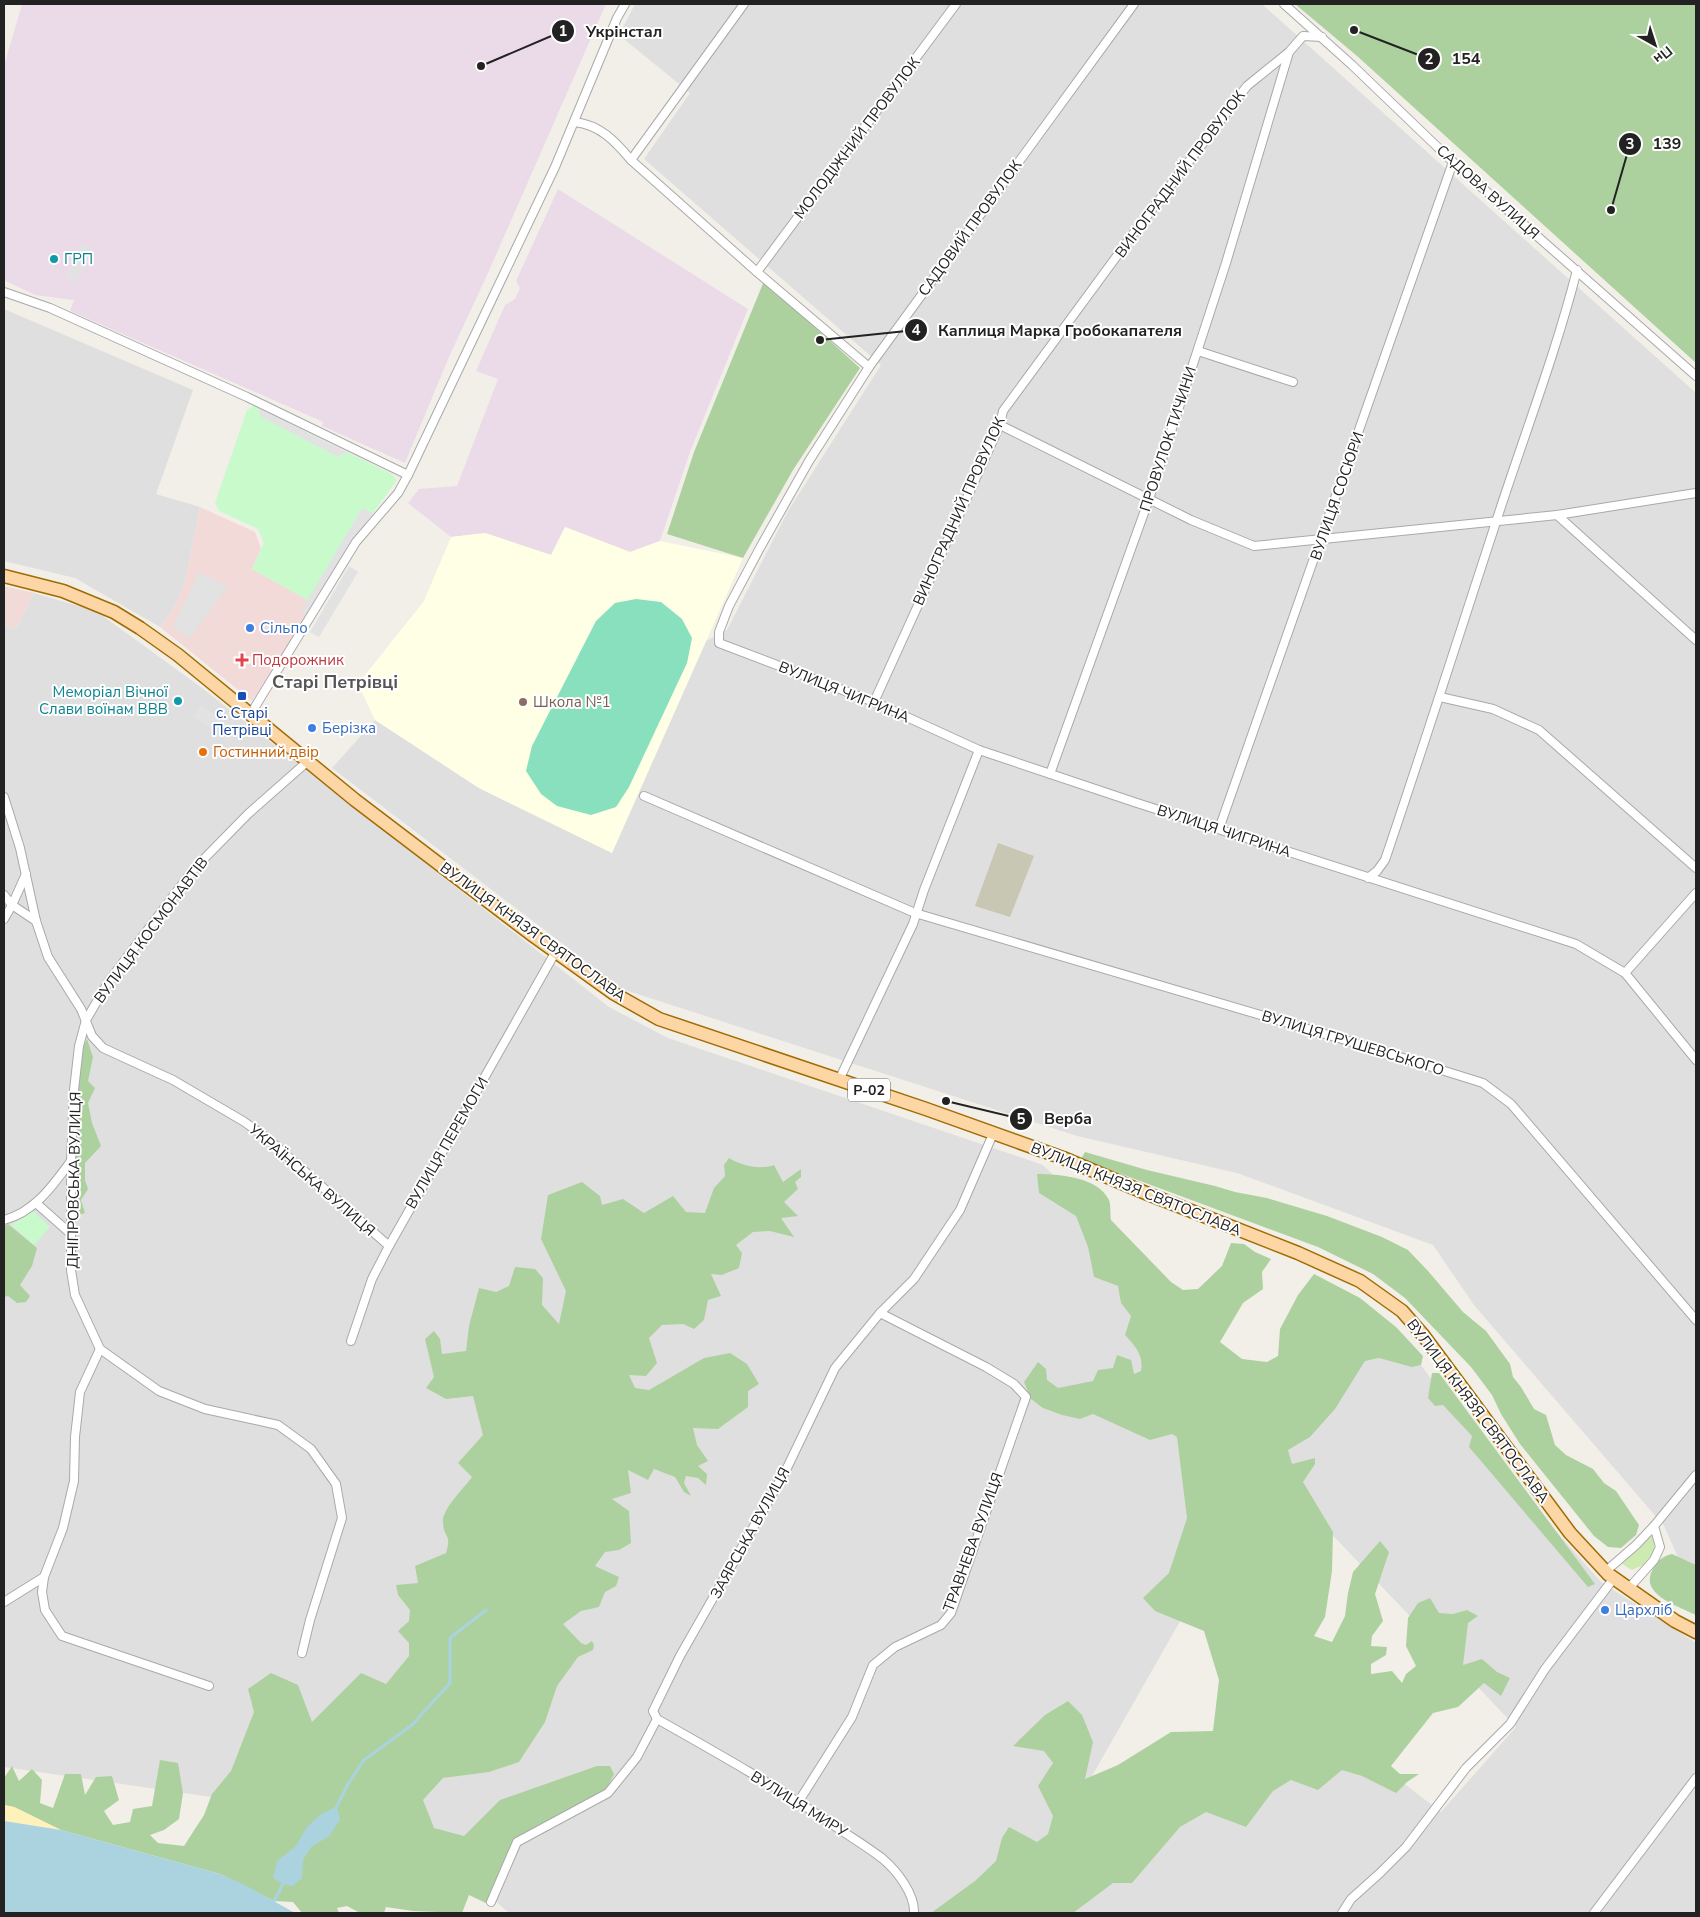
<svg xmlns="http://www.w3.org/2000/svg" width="1700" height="1917" font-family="'Nunito Sans',sans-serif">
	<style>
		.residential { fill: #e0dfdf }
		.commercial { fill: #f2dad9 }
		.industrial { fill: #ebdbe8 }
		.education { fill: #ffffe5 }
		.construction { fill: #c7c7b4 }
		.grass { fill: #cdebb0 }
		.forest { fill: #add19e }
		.sand { fill: #fff1ba }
		.park { fill: #c8facc }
		.pitch { fill: #88e0be }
		.parking { fill: #e2e2e2 }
		.water { fill: #aad3df }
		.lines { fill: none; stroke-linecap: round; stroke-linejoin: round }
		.stream { stroke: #aad3df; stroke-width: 3 }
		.street-casing { stroke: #a9a9a9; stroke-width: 10 }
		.primary-casing { stroke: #a06b00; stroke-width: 15 }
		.street { stroke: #fff; stroke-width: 8 }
		.primary { stroke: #fcd6a4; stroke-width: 12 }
		.culture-dot { fill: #0f9aa8; stroke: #fff; stroke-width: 2 }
		.shop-dot { fill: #3f7fe0; stroke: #fff; stroke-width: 2 }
		.health-dot { fill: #e0444e; stroke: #fff; stroke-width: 2 }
		.transit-dot { fill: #1a4fb4; stroke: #fff; stroke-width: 2 }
		.education-dot { fill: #8d6e63; stroke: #fff; stroke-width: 2 }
		.food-dot { fill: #e8710a; stroke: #fff; stroke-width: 2 }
		.labels { text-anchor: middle; stroke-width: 4; stroke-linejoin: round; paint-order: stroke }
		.shield { fill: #fff; stroke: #646464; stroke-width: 1 }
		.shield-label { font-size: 14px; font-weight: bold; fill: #222 }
		.street-label { font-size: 15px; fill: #222; stroke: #fff }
		.culture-label { font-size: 15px; fill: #0d838f; stroke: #fff; text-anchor: start }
		.shop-label { font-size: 15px; fill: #366cbe; stroke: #fff; text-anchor: start }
		.health-label { font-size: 15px; fill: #be3a42; stroke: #fff; text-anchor: start }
		.education-label { font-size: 15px; fill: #785e54; stroke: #fff; text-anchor: start }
		.transit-label { font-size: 15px; fill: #164399; stroke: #fff }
		.food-label { font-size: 15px; fill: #c56008; stroke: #fff; text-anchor: start }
		.quarter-label { font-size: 18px; font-weight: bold; fill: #555; stroke: #fff }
		.leader { fill: none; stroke: #222; stroke-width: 2 }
		.callout-dot { fill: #222; stroke: #fff; stroke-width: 2 }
		.mark-label { font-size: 15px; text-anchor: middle; font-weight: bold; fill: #fff }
		.callout-label { font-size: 16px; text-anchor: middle; font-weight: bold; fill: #222; stroke: #fff; stroke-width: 4; stroke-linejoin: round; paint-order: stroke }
	</style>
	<rect width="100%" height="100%" fill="#f2efe9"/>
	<!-- residential -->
	<g class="residential">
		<polygon points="635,4 1262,4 1696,393 1696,1587 1689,1582 1664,1526 1474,1305 1433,1245 1237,1173 1077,1136 622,989 332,768 375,720 479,788 612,853 706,641 727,630 788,511 881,365 644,159 690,93 619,35"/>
		<polygon points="4,309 193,390 156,494 200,507 185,582 172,611 160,627 75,578 4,561"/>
		<polygon points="34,593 96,611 202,688 609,1007 668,1038 1043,1165 1085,1206 1181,1370 1204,1579 1046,1857 1004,1913 509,1913 412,1827 397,1689 246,1802 4,1767 4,626 16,629"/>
		<polygon points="1383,1333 1411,1352 1491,1458 1601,1582 1696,1643 1696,1913 1064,1913 1213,1792 1376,1762 1441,1812 1516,1727 1251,1450"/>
	</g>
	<!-- commercial -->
	<g class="commercial">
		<polygon points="200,507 255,532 261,549 252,569 308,600 302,611 308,614 252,701 160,627 172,611 185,582"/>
		<polygon points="4,586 34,593 16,629 4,626"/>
	</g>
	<!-- industrial -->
	<g class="industrial">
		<polygon points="22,4 606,4 488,273 449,357 405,463 322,426 323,422 312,417 70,311 74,300 35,295 4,280 4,95 5,91 4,66"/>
		<polygon points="558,189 748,309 690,452 660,541 630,552 565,527 551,555 485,533 451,537 408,503 419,489 457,486 498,379 476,371 505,305 515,299 520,288 516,281"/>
	</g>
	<!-- education -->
	<polygon class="education" points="565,527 630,552 660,541 743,558 612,853 479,788 375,720 358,684 424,601 451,537 485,533 551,555"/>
	<!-- construction -->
	<polygon class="construction" points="998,843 1034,856 1010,917 975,906"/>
	<!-- grass -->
	<polygon class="grass" points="1650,1535 1654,1540 1654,1552 1643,1565 1632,1570 1622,1564"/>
	<!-- forest -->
	<g class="forest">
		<polygon points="1295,4 1696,4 1696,363 1357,56"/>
		<polygon points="764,281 860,368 793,470 743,558 667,534 694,452"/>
		<path d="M87,1039L93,1057L88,1081L95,1088L88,1103L92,1123L101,1146L85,1163V1180L88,1189L81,1200L85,1213L79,1215L74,1212C74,1167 75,1121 79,1076C81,1063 81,1050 87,1039Z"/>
		<polygon points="1085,1152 1147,1170 1215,1186 1235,1192 1267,1198 1327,1216 1382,1237 1408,1250 1428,1271 1463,1312 1486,1331 1510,1364 1513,1377 1521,1387 1534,1409 1546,1415 1555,1445 1566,1455 1593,1469 1604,1483 1616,1491 1639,1525 1636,1535 1621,1548 1608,1547 1594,1536 1520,1444 1501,1414 1492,1395 1471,1367 1405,1298 1373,1274 1318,1247 1081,1159"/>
		<path d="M729,1158C742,1166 760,1170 774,1165L783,1182L801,1169V1177L795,1182L798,1189L784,1202L798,1216L781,1218L794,1237L770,1231L753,1232L736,1245L742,1253L739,1268L722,1275L711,1274L721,1296L708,1300L704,1320L694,1329L683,1324L662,1325L649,1338L657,1363L646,1376L629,1375L635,1388L649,1390L704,1358L730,1353L747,1364L759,1384L748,1391V1407L718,1429L693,1428L697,1445L708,1461L698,1466L707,1474L706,1485L698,1478L686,1476L684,1483L691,1496L684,1492L675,1477L654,1469L648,1480L628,1470L631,1493L612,1499L629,1511L631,1543L619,1550L605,1552L595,1566L619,1577L616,1586L605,1592L599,1607L581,1611L563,1624L581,1643L586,1645L592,1641L594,1645L593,1650L578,1657L557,1686L545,1722L519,1762L489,1772L443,1778L423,1800L434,1828L464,1836L500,1800L597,1766H610L614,1774L606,1790L515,1839L492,1906L469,1895L462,1913L413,1911L386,1907L384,1913H360L347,1906L337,1908L339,1913H302L293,1902L274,1901L220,1874L61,1830L14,1807L4,1805V1778L12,1766L19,1781L32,1769L42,1780L40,1803L53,1808L65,1774H81L85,1795L96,1777L112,1776L119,1800L104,1811L113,1825L130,1822L133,1809L152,1806L160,1760L178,1763L183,1793L179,1819L164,1830L150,1835L158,1843L184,1846L204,1815L212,1794L231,1771L254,1712L248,1689L271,1673L298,1685L312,1722L361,1673L386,1684L409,1656V1643L398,1631L409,1621L410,1610L398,1595L396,1585L418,1583L415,1566L446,1553C452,1533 444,1539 443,1523C441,1510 464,1488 472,1477L458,1463L483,1435L473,1396L446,1399L426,1388L434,1377L425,1339L434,1331L440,1339L442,1354L466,1351L469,1326L479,1288L496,1292L509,1286L515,1267L535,1269L543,1278L542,1305L559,1324L566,1291L541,1239L548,1195L582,1182L600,1196L602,1205L623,1199L644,1213L673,1196L686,1212L705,1213L714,1188L725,1176L724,1165Z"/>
		<path d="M1037,1174C1059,1174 1098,1177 1109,1200C1111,1206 1110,1214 1111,1220L1171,1282L1183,1290L1198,1289L1222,1266L1231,1243L1244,1244L1255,1252L1271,1259L1262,1272L1263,1289L1243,1303L1220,1342L1242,1359L1267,1362L1278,1356L1280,1329L1298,1295L1314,1274L1360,1298L1396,1327L1423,1356L1421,1365L1412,1367L1379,1358L1365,1361L1335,1409L1310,1437L1288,1450L1292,1464L1315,1458V1464L1303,1482L1333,1532L1332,1571L1325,1617L1314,1636L1332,1642L1345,1616L1348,1593L1353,1572L1380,1541L1389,1552L1375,1594L1383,1621L1372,1636L1371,1646L1387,1647L1386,1655L1371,1664V1674L1392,1671L1402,1683L1406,1674L1416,1666L1406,1646L1408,1618L1418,1603L1430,1598L1439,1613L1453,1614L1467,1610L1478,1616L1468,1623L1463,1665L1482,1659L1497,1672L1510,1678L1501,1696L1484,1683L1458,1707L1433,1713L1391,1766L1400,1774H1419L1407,1782L1396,1793L1362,1776L1342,1770L1318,1790L1291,1780L1273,1791L1246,1827L1206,1812L1180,1827L1132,1883H1113L1073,1913H931L975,1881L996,1861L1002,1838L1009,1827L1037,1842L1048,1834L1053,1816L1038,1786L1053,1763L1044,1751L1013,1746L1045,1715L1068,1701L1082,1715L1093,1742L1085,1779L1118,1765L1171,1732L1213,1731L1219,1680L1204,1631L1155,1611L1143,1598L1169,1573L1187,1518L1177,1437L1172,1434L1150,1440L1093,1414L1080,1419L1062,1415L1043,1408L1031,1399L1024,1382L1038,1362L1046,1369L1047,1380L1058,1388L1093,1381L1098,1370L1113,1368L1117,1355L1131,1360L1134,1374L1141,1371C1144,1355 1135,1346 1125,1335L1131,1316L1121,1303L1118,1286L1094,1277L1088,1247L1076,1216L1039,1193Z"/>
		<polygon points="8,1224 37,1248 32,1266 20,1285 30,1296 26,1302 17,1303 8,1296 4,1297 4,1226"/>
		<polygon points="1432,1373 1439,1373 1595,1584 1588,1587 1469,1447 1472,1436 1443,1405 1435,1406 1428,1398"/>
		<path d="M1672,1554L1696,1565V1615C1680,1607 1640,1595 1652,1571C1656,1562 1662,1556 1672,1554Z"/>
	</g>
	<!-- sand -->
	<polygon class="sand" points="4,1805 14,1807 61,1830 4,1821"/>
	<!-- park -->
	<g class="park">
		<polygon points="254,406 258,408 262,417 338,457 347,452 392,474 397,480 373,513 362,508 308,600 252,569 264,543 258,529 219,511 215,503 247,410"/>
		<polygon points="33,1211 50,1227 34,1245 11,1225"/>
	</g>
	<!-- pitch -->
	<polygon class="pitch" points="636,599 661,602 682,619 692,638 687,663 629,787 616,807 591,815 557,806 541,794 526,771 532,746 596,621 615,603"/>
	<!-- parking -->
	<g class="parking">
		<polygon points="81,244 92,249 76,283 65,278"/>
		<polygon points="258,408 347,452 338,457 261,417"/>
		<polygon points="362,508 373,513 356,536 308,614 301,611"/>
		<polygon points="349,566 358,572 319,637 310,632"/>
		<polygon points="199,572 228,586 189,639 173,626"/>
		<polygon points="201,705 238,731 230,743 193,716"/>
	</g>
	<!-- water -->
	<g class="water">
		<polygon points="337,1806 340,1820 329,1836 311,1847 303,1860 302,1878 293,1886 283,1884 273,1878 277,1861 296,1846 307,1827 320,1815"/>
		<polygon points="4,1821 61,1830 220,1874 245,1885 295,1913 4,1913"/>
	</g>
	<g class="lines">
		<!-- stream -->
		<g class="stream">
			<polyline points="337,1806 348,1784 364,1760 412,1725 450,1683 450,1638 486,1610"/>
			<polyline points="274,1901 283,1884"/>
		</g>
		<defs>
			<g id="street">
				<polyline points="1134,4 869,367 809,461 761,546 729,606 719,632 719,643 874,702 979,750 1137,803 1576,944 1625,973 1696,1060"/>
				<polyline points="1284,4 1352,65 1453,162 1696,376"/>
				<path d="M575,122C600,125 615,141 631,160L757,272L869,367"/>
				<polyline points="631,160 744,4"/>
				<polyline points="757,272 956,4"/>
				<polyline points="4,292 50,308 247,397 408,475"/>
				<polyline points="1198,351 1293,382"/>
				<polyline points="1000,425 1191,520 1254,546 1557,515 1696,493"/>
				<polyline points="1557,515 1696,640"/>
				<polyline points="1440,697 1493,709 1539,730 1696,868"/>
				<polyline points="874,702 1000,425 1003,411 1133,234 1247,86 1289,52"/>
				<polyline points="250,715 356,542 398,493 408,475 555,167 617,18 625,4"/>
				<polyline points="1050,774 1149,499 1226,263 1289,52 1303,36 1322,37"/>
				<polyline points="644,796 915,913 1342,1039 1483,1083 1511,1104 1696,1320"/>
				<polyline points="4,797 20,848 36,921 48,957 81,1009 92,1036 103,1048 173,1080 243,1121 267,1138 389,1246"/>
				<polyline points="1219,829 1453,162"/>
				<path d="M1368,878L1377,871L1385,860C1423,748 1459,635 1496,522C1523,438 1555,356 1577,270"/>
				<polyline points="4,895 12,905 36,921"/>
				<polyline points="4,919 12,905 26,874"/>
				<polyline points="1625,973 1696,893"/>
				<polyline points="839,1080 913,924 924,890 979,750"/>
				<polyline points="36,1203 71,1234"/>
				<path d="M4,1220C35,1212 53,1185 71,1161"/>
				<polyline points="351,1341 372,1279 389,1246 556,951"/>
				<polyline points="100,1349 80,1392 75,1437 74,1481 63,1528 44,1577 42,1592 45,1610 62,1636 209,1686"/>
				<polyline points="1606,1571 1636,1545 1654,1526"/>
				<polyline points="1629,1588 1654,1560 1660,1547 1654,1526 1696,1475"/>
				<polyline points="4,1602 44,1577"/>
				<polyline points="302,1653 310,1620 342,1518 336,1484 311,1449 278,1425 205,1409 159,1391 100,1349 75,1295 71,1270 71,1161 74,1090 79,1046 86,1020 109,981 193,870 248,814 308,761"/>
				<path d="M657,1719C719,1754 781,1789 839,1829C854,1839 869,1848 883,1859C897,1871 915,1894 914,1913"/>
				<polyline points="799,1801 852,1717 873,1665 895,1647 941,1625 951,1613 1026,1397 1014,1384 986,1367 880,1313"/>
				<polyline points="491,1902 517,1842 608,1793 637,1757 657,1719 653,1711 680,1656 786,1470 835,1368 880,1313 914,1279 960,1210 993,1134"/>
				<polyline points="1342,1913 1351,1899 1380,1873 1406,1847 1466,1768 1510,1724 1545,1669 1614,1578"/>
				<polyline points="1594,1913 1696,1778"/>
			</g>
			<polyline id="primary" points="4,576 63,591 114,612 140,628 178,655 355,800 535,937 613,993 659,1019 926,1109 1063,1158 1148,1194 1298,1253 1360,1281 1402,1311 1423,1335 1570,1533 1608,1574 1675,1621 1696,1632"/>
		</defs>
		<!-- street casing -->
		<use href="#street" class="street-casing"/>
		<!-- primary casing -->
		<use href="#primary" class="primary-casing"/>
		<!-- street -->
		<use href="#street" class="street"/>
		<!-- primary -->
		<use href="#primary" class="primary"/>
	</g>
	<!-- markers -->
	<g class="culture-dot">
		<circle cx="54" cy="259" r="5"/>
		<circle cx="178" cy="701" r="5"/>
	</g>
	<g class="shop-dot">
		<circle cx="250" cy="628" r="5"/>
		<circle cx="312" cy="728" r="5"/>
		<circle cx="1605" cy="1610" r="5"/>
	</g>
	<path class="health-dot" d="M239.5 652.5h5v5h5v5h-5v5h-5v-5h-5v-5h5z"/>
	<rect class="transit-dot" x="237" y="691" width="10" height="10" rx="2.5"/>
	<circle class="education-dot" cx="523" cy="702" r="5"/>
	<circle class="food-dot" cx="203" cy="752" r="5"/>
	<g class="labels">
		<!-- shield labels -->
		<rect class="shield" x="848" y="1078.5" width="42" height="23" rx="4"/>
		<g class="shield-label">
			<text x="869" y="1095">Р-02</text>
		</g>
		<!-- street labels -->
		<g class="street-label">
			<text transform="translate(857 138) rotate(-53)" y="5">МОЛОДІЖНИЙ ПРОВУЛОК</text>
			<text transform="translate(1180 174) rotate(-53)" y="5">ВИНОГРАДНИЙ ПРОВУЛОК</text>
			<text transform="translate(1488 192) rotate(42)" y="5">САДОВА ВУЛИЦЯ</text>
			<text transform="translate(970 228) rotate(-54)" y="5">САДОВИЙ ПРОВУЛОК</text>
			<text transform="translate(1168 439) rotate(-72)" y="5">ПРОВУЛОК ТИЧИНИ</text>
			<text transform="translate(1337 496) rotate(-71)" y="5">ВУЛИЦЯ СОСЮРИ</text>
			<text transform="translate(959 511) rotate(-66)" y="5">ВИНОГРАДНИЙ ПРОВУЛОК</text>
			<text transform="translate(844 692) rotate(22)" y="5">ВУЛИЦЯ ЧИГРИНА</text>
			<text transform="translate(1224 831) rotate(18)" y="5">ВУЛИЦЯ ЧИГРИНА</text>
			<text transform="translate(151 930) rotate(-53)" y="5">ВУЛИЦЯ КОСМОНАВТІВ</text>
			<text transform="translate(533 932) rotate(36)" y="5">ВУЛИЦЯ КНЯЗЯ СВЯТОСЛАВА</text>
			<text transform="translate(1353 1043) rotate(17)" y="5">ВУЛИЦЯ ГРУШЕВСЬКОГО</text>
			<text transform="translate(447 1143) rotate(-60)" y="5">ВУЛИЦЯ ПЕРЕМОГИ</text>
			<text transform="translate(74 1180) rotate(-89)" y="5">ДНІПРОВСЬКА ВУЛИЦЯ</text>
			<text transform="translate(312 1180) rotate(41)" y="5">УКРАЇНСЬКА ВУЛИЦЯ</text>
			<text transform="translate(1136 1189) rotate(22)" y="5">ВУЛИЦЯ КНЯЗЯ СВЯТОСЛАВА</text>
			<text transform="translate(1478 1411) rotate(53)" y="5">ВУЛИЦЯ КНЯЗЯ СВЯТОСЛАВА</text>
			<text transform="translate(750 1533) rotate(-61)" y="5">ЗАЯРСЬКА ВУЛИЦЯ</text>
			<text transform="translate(973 1542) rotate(-70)" y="5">ТРАВНЕВА ВУЛИЦЯ</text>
			<text transform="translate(799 1804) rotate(32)" y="5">ВУЛИЦЯ МИРУ</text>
		</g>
		<!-- culture labels -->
		<g class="culture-label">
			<text x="64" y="264">ГРП</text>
			<text x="168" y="697" text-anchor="end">Меморіал Вічної<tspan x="168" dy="17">Слави воїнам ВВВ</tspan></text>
		</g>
		<!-- shop labels -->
		<g class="shop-label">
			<text x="260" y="633">Сільпо</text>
			<text x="322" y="733">Берізка</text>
			<text x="1615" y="1615">Цархліб</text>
		</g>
		<!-- health labels -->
		<g class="health-label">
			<text x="252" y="665">Подорожник</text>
		</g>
		<!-- education labels -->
		<g class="education-label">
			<text x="533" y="707">Школа №1</text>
		</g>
		<!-- transit labels -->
		<g class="transit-label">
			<text x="242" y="718">с. Старі<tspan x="242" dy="17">Петрівці</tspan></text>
		</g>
		<!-- food labels -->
		<g class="food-label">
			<text x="213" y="757">Гостинний двір</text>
		</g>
		<!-- quarter labels -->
		<g class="quarter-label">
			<text x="335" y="688">Старі Петрівці</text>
		</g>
	</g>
	<!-- callouts -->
	<path class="leader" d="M481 66L563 31M1354 30L1429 59M1611 210L1630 144M820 340L916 330M946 1101L1021 1119"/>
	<g class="callout-dot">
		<circle cx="481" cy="66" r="5"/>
		<circle cx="1354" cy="30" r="5"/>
		<circle cx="1611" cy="210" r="5"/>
		<circle cx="820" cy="340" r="5"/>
		<circle cx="946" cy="1101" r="5"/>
		<circle cx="563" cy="31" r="12"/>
		<circle cx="1429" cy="59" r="12"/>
		<circle cx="1630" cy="144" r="12"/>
		<circle cx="916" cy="330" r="12"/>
		<circle cx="1021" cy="1119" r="12"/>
	</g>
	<g class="mark-label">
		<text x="563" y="36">1</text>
		<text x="1429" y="64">2</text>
		<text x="1630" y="149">3</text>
		<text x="916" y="335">4</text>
		<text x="1021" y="1124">5</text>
	</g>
	<g class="callout-label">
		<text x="624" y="37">Укрінстал</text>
		<text x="1466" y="64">154</text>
		<text x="1667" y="149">139</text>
		<text x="1060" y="336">Каплиця Марка Гробокапателя</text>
		<text x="1068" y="1124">Верба</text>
	</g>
	<!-- border -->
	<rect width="1700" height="1917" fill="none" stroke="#222222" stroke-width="10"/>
	<!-- north arrow -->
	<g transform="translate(1655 45) rotate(141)" stroke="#ffffff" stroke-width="4" paint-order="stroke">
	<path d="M0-4L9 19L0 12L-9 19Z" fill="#222222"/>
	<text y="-8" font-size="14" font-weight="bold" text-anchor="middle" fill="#222222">Пн</text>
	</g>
</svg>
